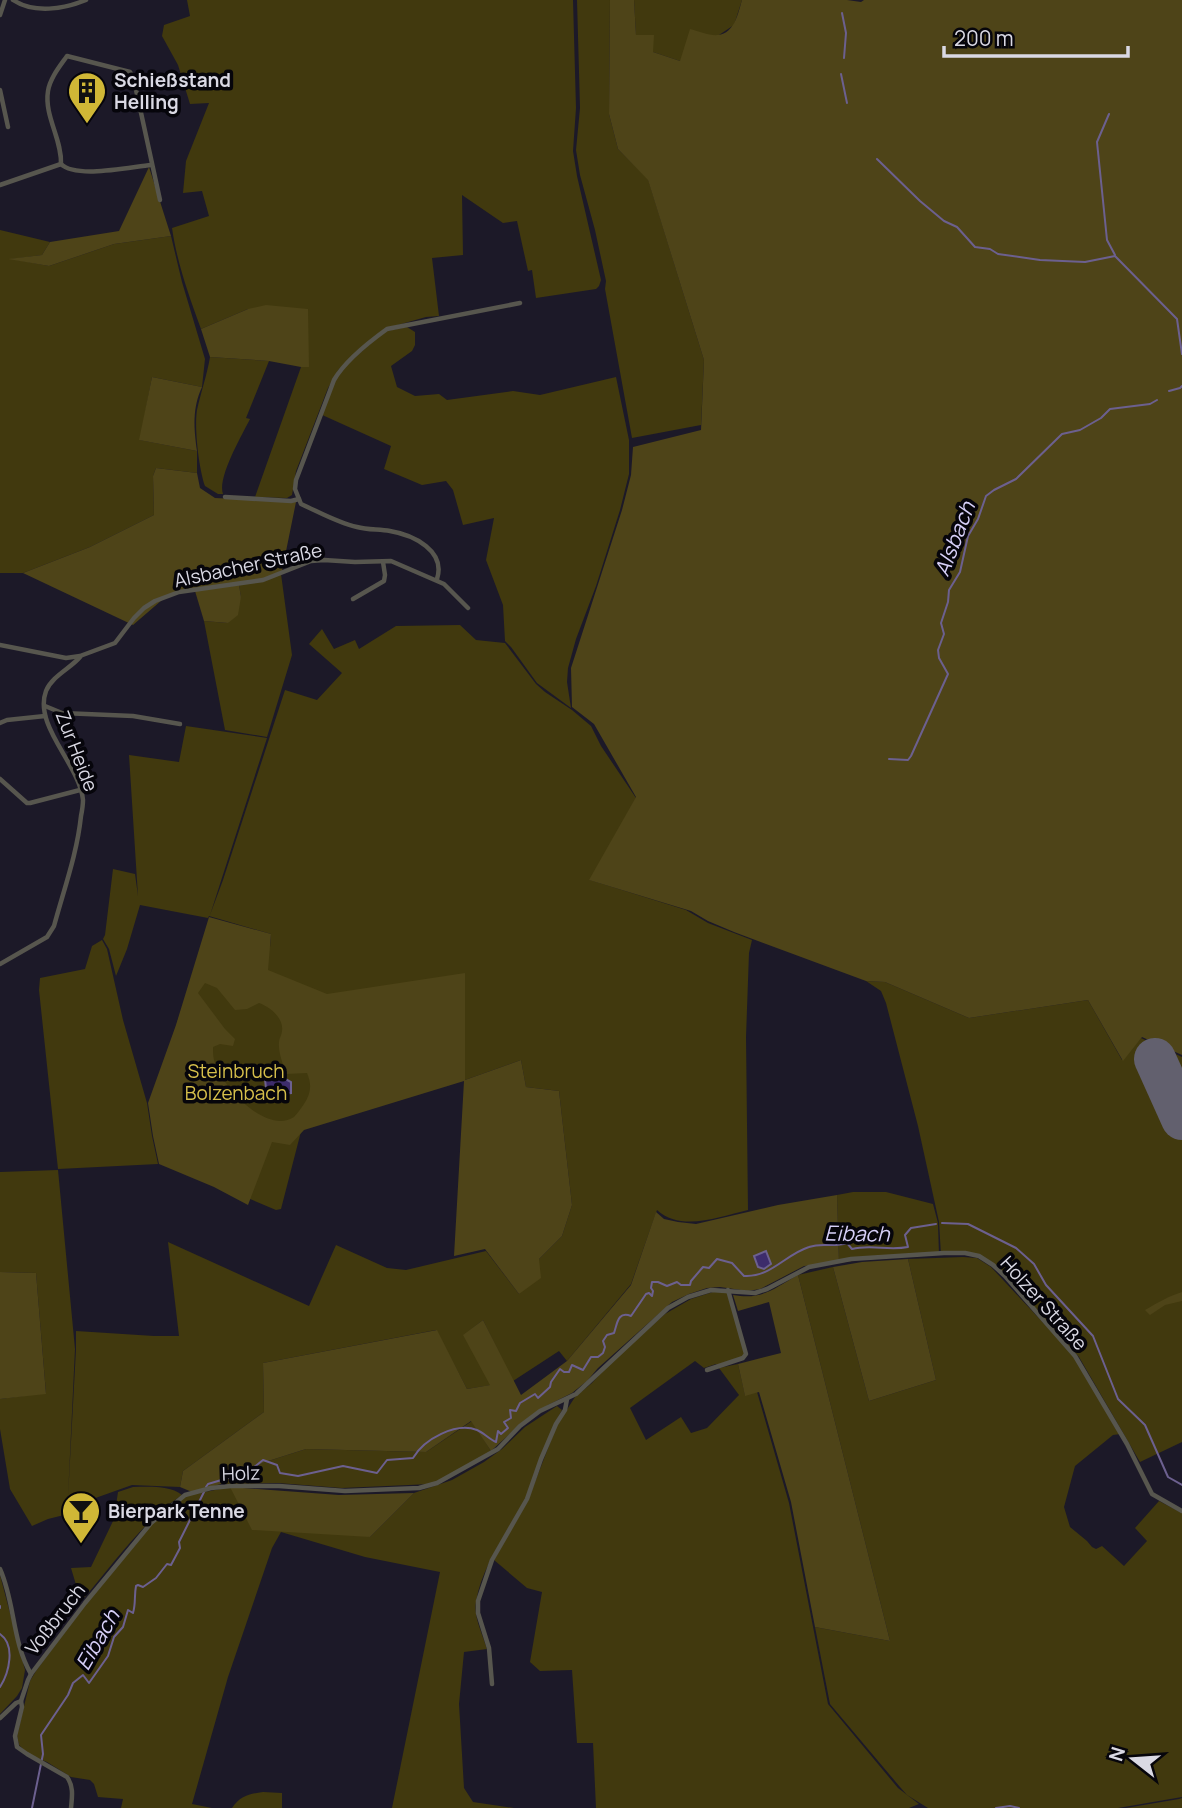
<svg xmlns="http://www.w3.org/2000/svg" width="1182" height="1808" font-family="Manrope,sans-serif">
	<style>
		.green { fill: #41390e }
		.forest { fill: #4e4418; fill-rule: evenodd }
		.water { fill: #3d2c6b; stroke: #6c608f; stroke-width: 2 }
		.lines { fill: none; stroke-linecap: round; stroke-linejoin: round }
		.stream { stroke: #6c608f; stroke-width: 2 }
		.runway { stroke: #62606e; stroke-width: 42 }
		.street { stroke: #57564e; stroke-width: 4.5 }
		.labels { text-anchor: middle; stroke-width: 7; stroke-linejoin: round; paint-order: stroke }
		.poi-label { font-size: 19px; font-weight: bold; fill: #dad9e4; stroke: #06050b; text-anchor: start }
		.street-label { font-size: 19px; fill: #dad9e4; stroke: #06050b }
		.park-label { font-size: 19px; fill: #d6bf4b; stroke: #06050b }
		.water-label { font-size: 21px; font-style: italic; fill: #d7d0f8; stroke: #06050b }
	</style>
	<rect width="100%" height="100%" fill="#1c1928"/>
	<!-- green -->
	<g class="green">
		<path d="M187,0H573L576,108L573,151L577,176L601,280L599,286L596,289L536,298L532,270L528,271L517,221L503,223L462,195L463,255L432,258L439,316L426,317L387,328L339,369L328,388L296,471L292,495L287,498L255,497L301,367L309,366L248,309L201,329C189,296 177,263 172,228L209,216L202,191L183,193L186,161L209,103L190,104L178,65L162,36L164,25L190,16Z"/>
		<polygon points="577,0 610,0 609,114 618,149 648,179 704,360 701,425 632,438 605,289 606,281 595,230 580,175 576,150 580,108"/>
		<polygon points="634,0 742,0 734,25 680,61 653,52 636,35"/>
		<polygon points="0,230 50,242 42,255 12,259 49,266 114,244 171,236 182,282 205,359 202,387 152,377 140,440 197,451 197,473 156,468 153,476 154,515 90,547 23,573 0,573"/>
		<polygon points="407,327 415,332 415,345 412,351 391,366 397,387 415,396 439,394 447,400 513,391 540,395 616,377 629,440 629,474 620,510 596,586 576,639 568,668 567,682 571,708 537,683 511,647 505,641 503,605 486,560 494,518 463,525 453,490 446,481 422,485 384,469 391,446 320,414 340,371 380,335 387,331"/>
		<path d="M210,357L269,361L246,418L250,419C242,435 217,478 223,494H218L205,486C199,469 194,428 197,410C201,392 207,375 210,357Z"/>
		<polygon points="281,574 292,655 267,737 225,730 204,621 228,623 241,597 239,585"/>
		<path d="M460,625L476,640L505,643L536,684L545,692L572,710L591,726L601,746L636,798L590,880L686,910L708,923L752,940L749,953L746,1037L748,1210C719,1217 681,1232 657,1210L631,1284L567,1361L559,1351L513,1381L483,1320L464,1335L491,1385L467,1389L436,1330L263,1363L264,1412L183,1471L180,1487L132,1485L87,1501L68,1514L48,1519L32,1526L10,1489L0,1429V1399L46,1393L36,1273L0,1272V1172L58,1170L75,1349L68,1497L76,1349V1331L154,1336H179L168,1242L309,1306L336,1245L387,1268L406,1270L486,1251L519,1294L539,1259L562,1236L572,1205L559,1091L526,1087L521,1060L465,1080V973L305,1116L281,1209L276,1210L168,1164L153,1097L209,924L270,947L271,934L209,916L208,918L140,905L127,949L116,976L109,949L103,939L105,935L113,869L135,874L138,896L129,755L179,762L186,726L267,738L210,915L223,880L285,690L317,700L342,673L309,644L322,629L334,649L355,640L359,649L396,626Z"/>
		<polygon points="102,940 107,949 123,1020 147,1103 152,1136 158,1164 58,1169 39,990 40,978 85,969 92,946"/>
		<path d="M866,981L885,982L969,1018L1088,1000L1122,1060L1141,1038L1182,1057V1442L1140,1462L1079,1357L993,1264C972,1252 964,1254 941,1255L939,1222L918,1126L886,1003L881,991Z"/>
		<polygon points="853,1192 886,1192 933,1204 938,1223 939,1255 860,1260 839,1263 837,1195"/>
		<polygon points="963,1257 977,1258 991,1267 1077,1359 1121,1434 1113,1435 1075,1466 1064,1507 1070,1527 1087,1541 1092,1547 1096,1549 1102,1546 1124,1566 1147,1541 1135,1528 1159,1501 1182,1513 1182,1797 1118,1808 928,1808 907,1795 900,1787 830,1704 815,1627 890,1641 798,1275 833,1267 869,1401 936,1380 908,1259"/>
		<polygon points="716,1291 727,1292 745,1353 742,1357 717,1365 716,1364 704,1368 695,1361 630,1408 646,1440 681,1417 691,1433 707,1428 739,1395 719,1368 738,1364 745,1395 757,1392 789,1503 828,1704 898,1788 919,1804 909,1808 596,1808 593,1743 577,1743 572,1670 540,1671 530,1662 542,1592 527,1588 494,1560 528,1500 557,1425 575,1397 592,1383 609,1364 665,1314 691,1299"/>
		<path d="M557,1406L562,1410C545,1438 540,1471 525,1500C508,1533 482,1564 476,1602C473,1616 483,1635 487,1649L464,1652L459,1704L464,1788L473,1802L514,1808H392L440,1572L365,1557L281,1532L272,1548L228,1677L192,1804L212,1808H121L123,1799L98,1797L94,1784L90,1780L71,1777L47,1762L28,1754L19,1745L17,1736L30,1681L36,1671L86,1603L152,1523L185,1496L230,1487L370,1537L414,1493L452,1480L484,1462L502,1449L525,1427Z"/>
		<polygon points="472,1421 491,1451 449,1476 431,1484 342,1488 278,1483 221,1484 265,1462 306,1449 426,1452"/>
		<path d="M133,1487C149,1487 169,1485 182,1495C142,1522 115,1562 84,1598H80L71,1568L91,1567L114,1519L118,1492Z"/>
		<polygon points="0,1575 25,1670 22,1688 17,1696 0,1714"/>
		<path d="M263,1792L282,1793V1808H232C240,1796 249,1794 263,1792Z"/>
		<polygon points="1182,1798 1182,1808 1126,1808 1179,1799"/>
	</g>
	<!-- forest -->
	<g class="forest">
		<path d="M610,0H634L636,35H654L653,52L680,61L690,29C698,31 710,36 718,35C735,33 738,13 742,0H847L861,2L864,0H1182V1055L1142,1037L1123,1061L1088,1000L969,1018L885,982L866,981L734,932L708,921L691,911L589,880L636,797L594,724L572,707L571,668L622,510L631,475L633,447L701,430L704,360L648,180L618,149L609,114Z"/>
		<polygon points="149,167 171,236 114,244 49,266 8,259 42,255 50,242 119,231"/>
		<polygon points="266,305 308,309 309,367 301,367 269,361 210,357 201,329 248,309"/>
		<path d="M152,377L202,387C192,409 194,428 197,451L139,440Z"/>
		<polygon points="156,468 197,473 200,488 215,498 296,502 282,571 263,579 179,591 162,600 133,625 23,573 90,547 154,515 153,476"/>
		<polygon points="239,585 241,597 238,615 228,623 204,621 195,591"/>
		<path d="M209,917L271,934L268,970L327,994L465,973V1080L521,1060L526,1087L559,1091L572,1205L562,1236L539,1259L541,1278L519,1294L485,1249L454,1256L464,1081L304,1130L290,1145L272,1142L248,1205L214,1187L159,1164L153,1136L148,1103L176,1025ZM205,983L217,988L235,1010L247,1009L259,1003C270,1007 284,1018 282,1031C282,1035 279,1038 279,1042C278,1052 283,1064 286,1074L307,1073C312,1085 311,1093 304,1104C301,1108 298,1113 294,1117C266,1135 223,1087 215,1063C213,1058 213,1053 213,1047L220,1044L233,1046L235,1039L225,1029L198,993Z"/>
		<polygon points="837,1195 839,1263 804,1266 760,1289 748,1291 720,1287 707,1288 689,1294 672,1302 598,1368 587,1381 572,1393 548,1405 524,1421 491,1451 471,1421 426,1452 306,1449 265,1462 221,1484 192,1492 180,1487 183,1471 264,1412 263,1363 437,1330 467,1389 490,1385 463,1335 483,1320 521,1395 567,1361 631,1285 656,1212 664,1219 678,1222 696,1224 778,1205"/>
		<polygon points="908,1259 936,1380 869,1401 833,1267 862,1262"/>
		<polygon points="0,1272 36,1273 46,1394 0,1399"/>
		<path d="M798,1275L890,1641L815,1627L791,1502L759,1392L745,1396L738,1364L781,1353L769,1302L738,1311L733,1295C763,1300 773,1289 798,1275Z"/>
		<path d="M1182,1292V1301L1165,1305L1150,1315L1145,1310C1157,1303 1169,1296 1182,1292Z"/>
		<polygon points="230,1487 339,1495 414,1493 370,1537 252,1530"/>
	</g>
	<!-- water -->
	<g class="water">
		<polygon points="280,1076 291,1082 291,1093 283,1094 281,1100 267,1098 265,1079"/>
		<polygon points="766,1251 771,1264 764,1269 758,1267 754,1256"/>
	</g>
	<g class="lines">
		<!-- stream -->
		<g class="stream">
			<polyline points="842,13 846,33 844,58"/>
			<polyline points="841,74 847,103"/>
			<polyline points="1109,114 1097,142 1107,240 1115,255"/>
			<polyline points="877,159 920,201 944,221 957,227 975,247 990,249 998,254 1040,260 1085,262 1115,256 1177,319 1182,354"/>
			<polyline points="1169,391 1180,388 1182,386"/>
			<polyline points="889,759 908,760 911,756 948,674 939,658 938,650 944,634 941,623 948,602 949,590 960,572 968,536 978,519 986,496 994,490 1016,479 1062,434 1080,430 1101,418 1110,409 1150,404 1157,400"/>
			<polyline points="942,1223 968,1224 1016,1248 1034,1264 1046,1285 1093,1336 1118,1399 1145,1425 1168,1477 1182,1485"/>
			<path d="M206,1487L208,1484L248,1472L263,1460L277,1465L280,1473L298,1476L343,1466L377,1473L387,1460L413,1458C424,1439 456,1422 477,1430C484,1433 489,1439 496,1442L498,1431L501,1434L508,1428L504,1422L511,1418L510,1410L516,1411L520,1403L535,1394L538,1398L550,1387L551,1382L560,1369L564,1372H569L572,1365L583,1370L591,1357H598L603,1353L605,1347L603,1341L607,1335L614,1333C617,1326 617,1310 631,1316L646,1294L649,1293L652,1296L653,1291L651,1288L652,1282H658L667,1286L677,1282L681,1285H690L691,1281L703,1267L709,1268L717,1259L732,1263L744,1276C770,1278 786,1254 809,1247C824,1242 832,1248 847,1243L852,1249C871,1244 888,1251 908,1247L905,1235L911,1228L936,1224"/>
			<polyline points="0,1606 0,1608"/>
			<path d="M0,1634C16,1645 9,1673 0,1687"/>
			<path d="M32,1808L43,1754L41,1735L68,1695L73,1683L83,1675L89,1683L108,1656L114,1637L123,1627L128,1610L133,1613C136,1603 134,1596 136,1586L138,1585L143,1587L156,1578L167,1564L171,1565L180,1548L179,1542L204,1492"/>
			<polyline points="996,1808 1010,1806 1019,1808"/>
		</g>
		<!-- runway -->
		<polyline class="runway" points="1155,1059 1182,1119"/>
		<!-- street -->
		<g class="street">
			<path d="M13,0C34,14 64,9 86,0"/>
			<polyline points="0,15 5,0"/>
			<polyline points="0,90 8,127"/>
			<path d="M61,164C62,139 44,116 48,91C50,78 60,66 67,56L130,72L133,76L160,200"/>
			<path d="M61,164C76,179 130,167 151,165"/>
			<polyline points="0,185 61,164"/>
			<polyline points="225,497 291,501 299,499"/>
			<path d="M437,579C446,551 414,535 390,531C379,529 368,530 357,527C338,523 319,512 301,504L295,489L296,480L334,380C345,361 369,342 387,329L520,303"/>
			<polyline points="353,599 384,581 385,575 383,562"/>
			<polyline points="0,645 66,658 80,656 115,643 134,618 144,608 155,601 179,592 263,580 311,561 324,560 355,562 391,561 444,584 468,608"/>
			<polyline points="45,706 62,713 133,716 180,724"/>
			<polyline points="0,723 7,720 45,716"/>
			<polyline points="0,779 27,803 30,803 80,790"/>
			<path d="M0,964L47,937L54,926C64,889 77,854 81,816C82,811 83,805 83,800C80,765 33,726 46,691C52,676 71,668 80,657"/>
			<polyline points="707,1370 743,1358 746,1354 728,1290"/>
			<path d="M0,1569C15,1602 12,1642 31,1674"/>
			<polyline points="492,1684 489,1648 478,1613 478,1601 492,1560 527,1499 541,1459 556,1424 565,1410 567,1399"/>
			<polyline points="0,1718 16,1703 21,1701"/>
			<path d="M71,1808C72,1797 74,1787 67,1777L27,1754L17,1747L15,1736L22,1707L21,1701L28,1680L31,1674L85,1603L151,1523L185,1495L211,1488L231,1486H279L345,1491L419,1488L437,1483L498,1449L520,1426L540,1411L576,1394L668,1308L688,1297L711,1290L755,1293L767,1289L809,1267L851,1259L944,1253H965L979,1256L993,1265L1005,1276L1075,1356L1127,1444L1152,1494L1182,1511"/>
		</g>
	</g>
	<!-- icons -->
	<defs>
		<symbol id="building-pin" viewBox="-11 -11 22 30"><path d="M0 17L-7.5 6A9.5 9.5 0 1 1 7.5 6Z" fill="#d0b736" stroke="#06050b"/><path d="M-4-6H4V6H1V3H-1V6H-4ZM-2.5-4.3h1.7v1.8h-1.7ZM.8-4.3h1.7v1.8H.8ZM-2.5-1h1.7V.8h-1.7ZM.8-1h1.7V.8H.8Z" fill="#111"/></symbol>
		<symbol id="bar-pin" viewBox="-11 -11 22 30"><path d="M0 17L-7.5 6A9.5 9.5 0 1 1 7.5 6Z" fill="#d0b736" stroke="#06050b"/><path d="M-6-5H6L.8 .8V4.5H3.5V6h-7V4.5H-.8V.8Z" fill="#111"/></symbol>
	</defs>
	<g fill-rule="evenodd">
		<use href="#building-pin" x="65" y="69" width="44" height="60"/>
		<use href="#bar-pin" x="59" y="1489" width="44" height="60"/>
	</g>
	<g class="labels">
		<!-- poi labels -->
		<g class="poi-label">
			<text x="114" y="87">Schießstand<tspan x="114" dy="22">Helling</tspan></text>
			<text x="108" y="1518">Bierpark Tenne</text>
		</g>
		<!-- street labels -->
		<g class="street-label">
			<text transform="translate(248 565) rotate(-12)" y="7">Alsbacher Straße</text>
			<text transform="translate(77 751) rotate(69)" y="7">Zur Heide</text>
			<text transform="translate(1044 1303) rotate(48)" y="7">Holzer Straße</text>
			<text transform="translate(241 1473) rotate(-2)" y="7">Holz</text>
			<text transform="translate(55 1619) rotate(-52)" y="7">Voßbruch</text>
		</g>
		<!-- park labels -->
		<g class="park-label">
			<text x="236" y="1078">Steinbruch<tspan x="236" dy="22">Bolzenbach</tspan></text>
		</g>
		<!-- water labels -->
		<g class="water-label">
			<text transform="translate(955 539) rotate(-69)" y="7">Alsbach</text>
			<text transform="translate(857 1234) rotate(1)" y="7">Eibach</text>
			<text transform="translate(98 1640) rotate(-60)" y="7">Eibach</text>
		</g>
	</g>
	<!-- north arrow -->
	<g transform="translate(1133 1759) rotate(287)" stroke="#06050b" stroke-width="5" paint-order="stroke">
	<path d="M0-5L12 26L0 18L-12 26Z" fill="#dad9e4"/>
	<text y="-10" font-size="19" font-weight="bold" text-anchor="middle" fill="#dad9e4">N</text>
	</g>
	<!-- scale -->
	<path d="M944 46v10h184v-10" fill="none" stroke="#dad9e4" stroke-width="3.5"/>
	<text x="954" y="46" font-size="21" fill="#dad9e4" stroke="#06050b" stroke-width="5" paint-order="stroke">200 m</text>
</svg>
